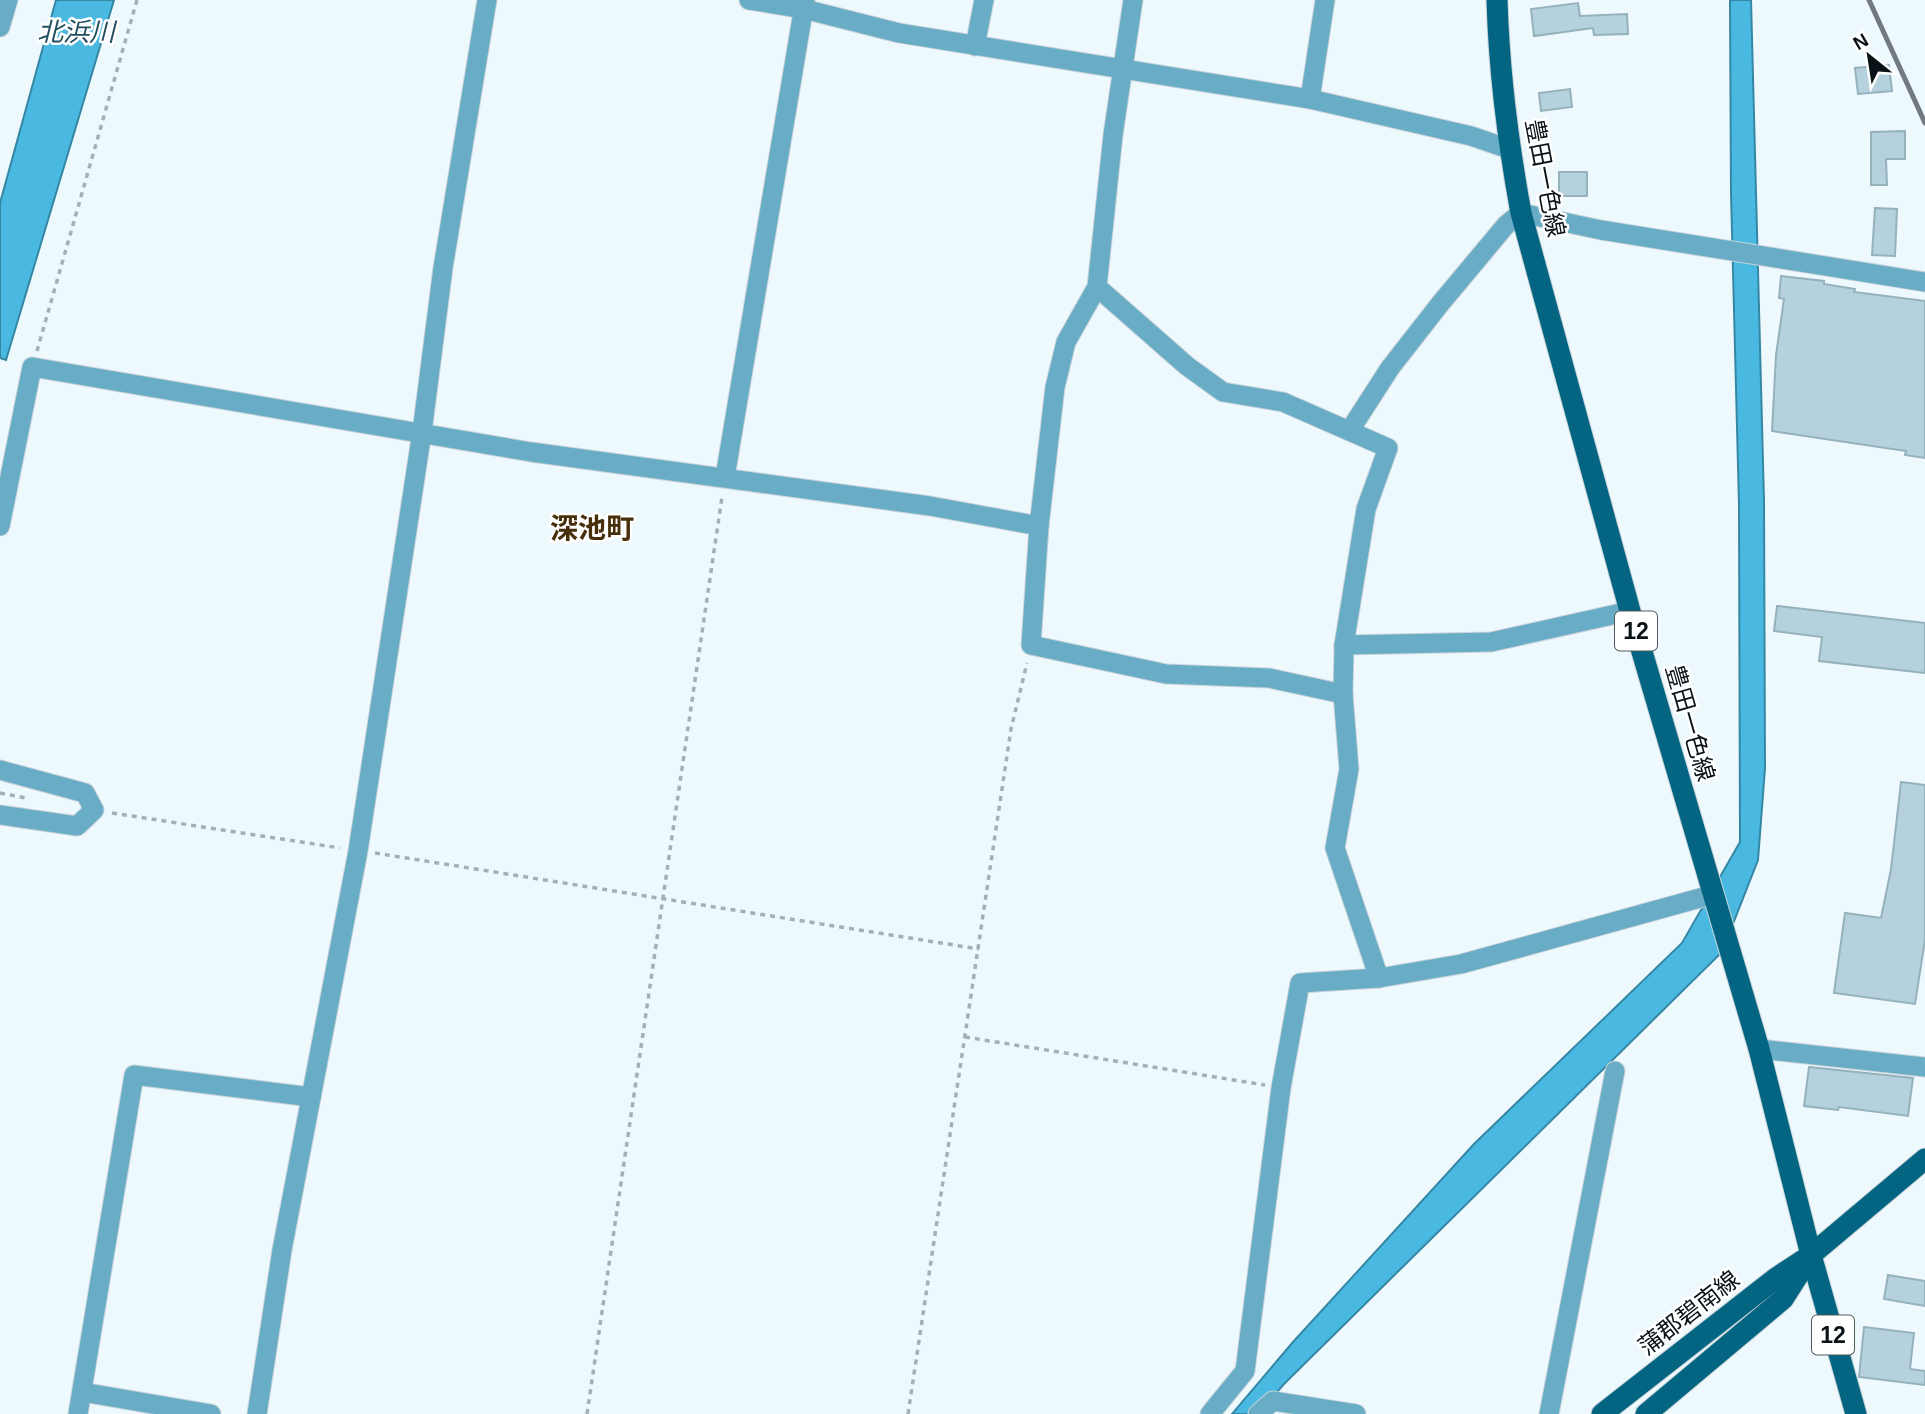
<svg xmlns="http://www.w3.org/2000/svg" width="1925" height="1414" font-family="Arial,'Noto Sans JP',sans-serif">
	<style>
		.water { fill: #4ab9e1; stroke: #3687a4; stroke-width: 2 }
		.building { fill: #b5d1dd; stroke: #95b1bc; stroke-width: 2 }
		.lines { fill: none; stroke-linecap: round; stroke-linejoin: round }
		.minor-casing { stroke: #c9d4d9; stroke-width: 21 }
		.major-casing { stroke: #c9d4d9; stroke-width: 23 }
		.path { stroke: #a5b0b4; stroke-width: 3.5; stroke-dasharray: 5 5; stroke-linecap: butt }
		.minor { stroke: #69acc6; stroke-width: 19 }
		.major { stroke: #036581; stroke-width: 21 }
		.rail { stroke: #707a7f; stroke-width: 5 }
		.labels { text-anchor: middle; stroke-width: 5; stroke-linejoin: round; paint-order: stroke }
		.shield { fill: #fff; stroke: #535a5d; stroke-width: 2 }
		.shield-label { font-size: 23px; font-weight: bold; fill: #091317 }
		.street-label { font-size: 24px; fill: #091317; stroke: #fff }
		.water-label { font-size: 26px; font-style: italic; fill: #225061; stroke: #fff }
		.quarter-label { font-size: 28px; font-weight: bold; fill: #462f0a; stroke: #fff }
	</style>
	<rect width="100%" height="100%" fill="#eef9fe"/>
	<!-- water -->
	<g class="water">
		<polygon points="56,0 114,0 6,360 0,358 0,203"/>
		<polygon points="1730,0 1751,0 1764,501 1765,768 1758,860 1722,952 1284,1384 1258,1414 1232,1414 1293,1342 1474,1144 1682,943 1740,842 1739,505 1731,193"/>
	</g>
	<!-- building -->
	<g class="building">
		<polygon points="1578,3 1580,16 1627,14 1628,34 1594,35 1593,28 1534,36 1531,9"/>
		<polygon points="1889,65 1892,91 1858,94 1855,68"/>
		<polygon points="1570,89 1572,107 1541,111 1539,93"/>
		<polygon points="1905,131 1905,159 1886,159 1887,185 1871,185 1871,132"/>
		<rect x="1559" y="172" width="28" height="24"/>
		<polygon points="1875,208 1897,209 1895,256 1872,255"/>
		<polygon points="1781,276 1824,281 1824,284 1855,289 1854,292 1925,301 1925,458 1905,455 1906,451 1772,431 1776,355 1784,299 1779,298"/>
		<polygon points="1777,606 1925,623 1925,673 1819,661 1822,637 1774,631"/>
		<polygon points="1901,782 1925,785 1925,940 1915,1004 1834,993 1845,913 1881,918 1891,869"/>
		<polygon points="1809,1067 1913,1078 1908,1116 1839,1107 1838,1110 1804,1106"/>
		<polygon points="1888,1275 1925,1281 1925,1306 1884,1299"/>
		<polygon points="1864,1327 1914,1333 1910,1369 1925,1371 1925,1385 1859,1377"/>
	</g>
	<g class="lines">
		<defs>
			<g id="minor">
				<polyline points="749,0 804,9 899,33 1310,99 1471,136 1509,149"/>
				<polyline points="1133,0 1113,135 1097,287 1066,342 1055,387 1039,526 1031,645 1166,674 1269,678 1343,694"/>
				<polyline points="0,27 8,0"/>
				<polyline points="975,46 984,0"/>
				<polyline points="1310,99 1325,0"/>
				<polyline points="1097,287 1187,366 1223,392 1283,402 1388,448 1366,509 1344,645 1343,694 1349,769 1335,848 1379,978"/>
				<polyline points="1350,430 1390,368 1440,304 1506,225 1521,213 1601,230 1925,282"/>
				<polyline points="725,477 805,0"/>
				<polyline points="0,526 32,367 531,452 930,506 1039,526"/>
				<polyline points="1344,645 1491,642 1630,611"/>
				<polyline points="0,770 85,793 94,810 77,826 0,815"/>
				<polyline points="1759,1049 1925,1067"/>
				<polyline points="82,1392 211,1414"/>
				<polyline points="78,1414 134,1075 311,1097"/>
				<polyline points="257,1414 282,1250 358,851 422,432 443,268 487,0"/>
				<polyline points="1210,1414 1245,1371 1281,1088 1300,983 1379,978 1461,964 1711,895"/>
				<polyline points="1258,1414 1273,1401 1356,1414"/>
				<polyline points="1549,1414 1615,1071"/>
			</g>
			<g id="major">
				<path d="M1497,0C1499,72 1508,142 1521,213L1630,611L1759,1049L1811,1255L1856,1414"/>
				<polyline points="1602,1414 1776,1278 1811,1255 1925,1159"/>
				<polyline points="1646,1414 1783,1299 1806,1263"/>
			</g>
		</defs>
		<!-- minor casing -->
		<use href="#minor" class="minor-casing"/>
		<!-- major casing -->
		<use href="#major" class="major-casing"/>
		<!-- path -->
		<g class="path">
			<polyline points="37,351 137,0"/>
			<polyline points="0,793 26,798"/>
			<polyline points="112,813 340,848"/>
			<polyline points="375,853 979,949"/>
			<polyline points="965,1037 1265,1085"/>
			<polyline points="587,1414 722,497"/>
			<polyline points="908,1414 1011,729 1027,663"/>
		</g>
		<!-- minor -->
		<use href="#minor" class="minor"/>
		<!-- major -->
		<use href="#major" class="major"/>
		<!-- rail -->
		<polyline class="rail" points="1869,0 1925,123"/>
	</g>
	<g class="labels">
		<!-- shield labels -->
		<g class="shield">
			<rect x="1615" y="611.5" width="42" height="39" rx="5"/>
			<rect x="1812" y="1315.5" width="42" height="39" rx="5"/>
		</g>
		<g class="shield-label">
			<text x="1636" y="639">12</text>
			<text x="1833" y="1343">12</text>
		</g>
		<!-- street labels -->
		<g class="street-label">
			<text transform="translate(1545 178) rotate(79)" y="8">豊田一色線</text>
			<text transform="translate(1690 723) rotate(74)" y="8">豊田一色線</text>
			<text transform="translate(1689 1313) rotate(-38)" y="8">蒲郡碧南線</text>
		</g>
		<!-- water labels -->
		<g class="water-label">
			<text x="76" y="41">北浜川</text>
		</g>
		<!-- quarter labels -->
		<g class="quarter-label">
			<text x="592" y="538">深池町</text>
		</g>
	</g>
	<!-- north arrow -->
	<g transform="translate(1869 56) rotate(330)" stroke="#ffffff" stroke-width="5" paint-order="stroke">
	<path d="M0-5L12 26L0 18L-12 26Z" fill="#091317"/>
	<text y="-10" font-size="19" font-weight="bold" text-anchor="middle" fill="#091317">N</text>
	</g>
</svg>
